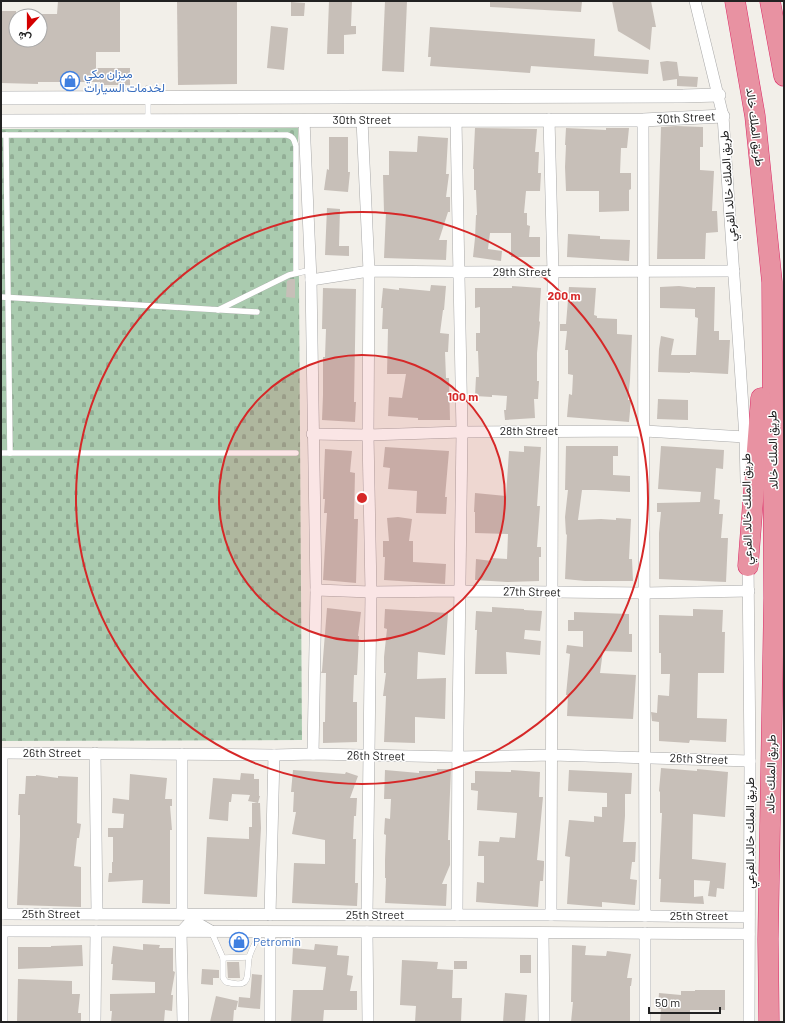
<svg xmlns="http://www.w3.org/2000/svg" width="785" height="1023" font-family="Barlow,Vazirmatn,sans-serif">
	<style>
		.cemetery { fill: url(#cemetery-stones) }
		.building { fill: #c7bfb8 }
		.lines { fill: none; stroke-linecap: round; stroke-linejoin: round }
		.service-casing { stroke: #a9a9a9; stroke-width: 6 }
		.minor-casing { stroke: #a9a9a9; stroke-width: 12 }
		.tertiary-casing { stroke: #a9a9a9; stroke-width: 14 }
		.motorway-casing { stroke: #dc2a67; stroke-width: 21 }
		.service { stroke: #fff; stroke-width: 5.5 }
		.minor { stroke: #fff; stroke-width: 11 }
		.tertiary { stroke: #fff; stroke-width: 13 }
		.motorway { stroke: #e892a2; stroke-width: 20 }
		.ring { fill: none; stroke: #d62828; stroke-width: 2 }
		.labels { text-anchor: middle; stroke-width: 3; stroke-linejoin: round; paint-order: stroke }
		.shop-label { font-size: 12px; fill: #366cbe; stroke: #fff; text-anchor: start }
		.street-label { font-size: 12px; fill: #222; stroke: #fff }
		.centre { fill: #d62828; stroke: #fff; stroke-width: 2 }
		.ring-label { font-size: 12px; text-anchor: middle; font-weight: bold; fill: #d62828; stroke: #fff; stroke-width: 3; stroke-linejoin: round; paint-order: stroke }
	</style>
	<defs>
		<pattern id="cemetery-stones" width="16" height="16" patternUnits="userSpaceOnUse"><rect width="16" height="16" fill="#aacbaf"/><path d="M2 7V4a2 2 0 0 1 4 0v3zM10 15v-3a2 2 0 0 1 4 0v3z" fill="#92ae96"/></pattern>
	</defs>
	<rect width="100%" height="100%" fill="#f2efe9"/>
	<!-- cemetery -->
	<polygon class="cemetery" points="298,128 302,740 1,741 1,129"/>
	<!-- building -->
	<g class="building">
		<polygon points="58,1 120,1 120,52 96,52 96,68 130,68 130,85 100,85 100,82 38,82 38,84 1,83 1,11 16,11 16,40 41,40 41,14 57,14"/>
		<polygon points="177,1 237,1 237,84 178,85"/>
		<polygon points="329,1 352,1 351,26 356,26 356,34 344,35 344,54 327,54"/>
		<polygon points="385,1 407,1 404,72 382,71"/>
		<polygon points="490,1 582,1 581,12 490,7"/>
		<polygon points="612,1 651,1 656,27 652,27 650,50 618,31"/>
		<polygon points="291,2 305,3 304,16 291,16"/>
		<polygon points="271,26 288,28 284,70 267,68"/>
		<polygon points="430,27 595,39 594,56 649,60 648,74 531,66 530,73 430,66 431,57 428,57"/>
		<polygon points="667,61 677,62 679,76 698,77 697,87 677,86 677,79 663,81 660,62"/>
		<polygon points="676,126 703,127 703,147 700,147 700,170 714,171 712,211 717,211 718,232 706,233 705,259 657,259 661,127"/>
		<polygon points="475,128 537,129 535,152 539,152 538,173 541,173 540,191 526,191 524,213 527,213 527,225 530,226 529,237 540,237 540,257 511,257 511,233 490,233 488,249 502,251 501,261 473,257 475,238 476,215 477,215 476,190 474,190 474,169 473,169"/>
		<polygon points="566,128 606,130 606,128 629,128 627,148 621,148 620,173 631,173 631,189 629,190 629,211 599,212 599,191 566,191 565,167 566,145 565,145"/>
		<polygon points="418,136 448,138 446,174 449,174 446,197 450,197 450,212 448,212 439,240 447,240 446,260 384,258 386,212 384,212 383,175 389,175 389,151 417,152"/>
		<polygon points="329,137 348,137 348,172 350,172 348,192 324,190 327,169 329,170"/>
		<polygon points="327,208 340,209 339,246 349,246 349,256 325,255"/>
		<polygon points="568,234 600,236 600,239 630,240 629,261 567,257"/>
		<polygon points="291,279 295,279 295,298 286,297 287,281"/>
		<polygon points="431,285 446,286 444,310 443,310 440,333 449,334 448,352 445,352 446,378 449,378 450,420 418,420 418,418 388,416 389,397 402,398 406,374 387,374 388,329 382,329 383,308 381,308 383,288 399,290 399,288 430,291"/>
		<polygon points="512,286 541,288 539,321 540,322 537,353 537,381 539,381 538,399 534,399 535,418 505,420 504,410 506,410 507,396 492,395 492,397 475,396 476,377 479,377 478,351 476,351 476,333 480,333 480,307 475,308 475,288 512,288"/>
		<polygon points="679,286 696,288 696,287 715,287 714,331 719,331 719,340 730,340 728,374 690,372 690,373 658,372 659,349 661,336 674,339 671,355 696,355 698,318 695,317 695,309 660,308 660,287"/>
		<polygon points="569,287 596,288 594,315 597,316 597,318 617,319 617,334 632,335 630,380 628,400 631,400 629,422 567,417 569,394 572,395 573,375 568,374 568,350 565,350 567,331 560,331 560,324 566,324"/>
		<polygon points="323,288 356,289 354,402 356,402 355,422 322,420 323,395 323,357 325,357 326,329 322,329"/>
		<polygon points="658,399 688,400 688,420 657,419"/>
		<polygon points="524,446 541,447 537,506 540,506 537,547 541,547 541,557 539,557 539,581 507,582 475,580 476,559 492,561 492,558 507,559 508,534 475,533 475,512 474,512 475,493 506,496 509,451 524,452"/>
		<polygon points="566,446 618,446 618,456 613,456 613,475 630,476 630,492 596,490 582,490 578,520 601,519 616,520 616,518 631,519 629,559 632,559 633,581 585,581 565,579 567,534 566,535 565,517 568,490 565,490"/>
		<polygon points="661,446 724,450 723,469 716,468 714,499 720,500 719,514 723,514 721,538 728,538 726,582 659,579 659,533 661,512 657,512 657,503 700,502 701,492 658,489"/>
		<polygon points="385,447 449,451 445,497 447,497 446,514 416,513 417,491 388,489 390,468 383,467"/>
		<polygon points="325,449 352,451 350,472 355,473 354,519 358,519 356,583 323,580 327,513 324,513 325,499 323,499"/>
		<polygon points="398,517 412,519 409,541 413,541 413,562 446,564 445,584 384,580 385,557 383,557 383,541 389,541 387,518"/>
		<polygon points="492,607 524,609 524,610 542,611 540,631 525,630 524,639 541,641 540,655 506,652 507,674 475,674 477,630 475,630 476,611 492,612"/>
		<polygon points="327,608 361,612 358,636 359,636 357,675 354,675 353,702 357,702 357,742 323,743 323,722 325,722 326,673 321,673 322,671"/>
		<polygon points="385,609 448,613 445,655 418,652 417,679 446,678 445,719 415,717 415,743 384,742 386,696 383,696 386,673 384,673 384,657 387,629 384,628"/>
		<polygon points="693,609 723,610 722,632 725,632 724,673 698,673 697,718 727,719 726,742 690,740 689,743 659,741 659,722 652,721 651,712 657,713 658,695 669,696 670,674 661,674 661,653 659,653 659,615 693,616"/>
		<polygon points="574,612 629,614 629,634 632,634 632,652 603,651 600,673 636,675 633,719 567,716 568,695 566,695 570,654 566,653 567,645 583,647 583,631 568,631 568,620 574,620"/>
		<polygon points="661,768 697,771 697,769 728,772 725,817 693,814 692,859 726,863 724,889 717,888 716,897 708,896 710,881 694,880 694,897 703,896 704,904 660,902 661,879 659,879 662,813 660,813 660,792 659,791"/>
		<polygon points="437,769 451,769 448,840 450,840 450,865 442,884 447,884 446,906 385,903 386,878 385,878 385,860 386,835 384,834 385,818 390,819 391,799 384,799 385,770 419,773 419,771 437,771"/>
		<polygon points="293,770 345,774 346,772 358,776 350,798 357,798 356,816 354,816 353,839 356,839 355,883 358,883 357,906 292,903 294,863 325,864 325,840 292,834 296,812 293,812 294,792 291,792"/>
		<polygon points="511,770 540,772 539,797 543,797 537,860 544,861 544,866 543,881 540,881 538,907 476,902 477,882 484,883 484,856 478,856 479,841 499,842 500,837 515,838 517,813 477,810 478,791 471,790 471,783 475,783 475,771 511,772"/>
		<polygon points="569,770 632,773 631,794 625,794 625,816 623,842 636,842 635,862 632,862 630,879 637,880 635,905 602,902 602,907 567,904 570,857 565,856 569,820 594,822 594,816 602,817 602,807 607,807 607,793 568,791"/>
		<polygon points="241,773 254,774 254,779 259,779 259,796 260,796 258,803 248,801 250,795 232,794 231,802 229,802 228,821 209,819 213,778 240,780"/>
		<polygon points="130,774 167,778 165,799 172,799 172,806 170,806 172,830 170,830 170,904 142,903 143,880 108,882 109,873 112,873 112,862 113,862 113,837 108,837 108,828 123,828 124,814 112,813 113,798 129,800"/>
		<polygon points="36,775 58,778 58,776 78,777 77,823 81,824 79,838 77,838 74,866 81,867 81,907 17,905 20,836 20,815 18,815 19,794 25,794 26,776 36,776"/>
		<polygon points="252,803 260,803 261,828 257,897 204,894 207,837 249,839 249,827 252,827"/>
		<polygon points="143,944 160,945 159,948 173,948 173,971 175,972 171,995 173,995 172,1011 165,1010 164,1022 111,1022 112,1011 110,1011 110,994 155,993 155,982 112,980 113,964 111,964 113,946 143,950"/>
		<polygon points="315,944 338,946 337,955 349,956 347,975 353,976 350,991 357,991 357,1010 324,1010 323,1022 291,1022 293,990 323,990 326,967 292,964 293,948 314,950"/>
		<polygon points="82,945 83,966 18,969 18,947 51,947 51,946"/>
		<polygon points="572,945 586,946 585,955 606,956 607,951 631,954 627,978 632,978 631,986 630,986 630,1022 571,1022 573,1002 571,1002"/>
		<rect x="520" y="955" width="11" height="18"/>
		<polygon points="402,960 438,962 437,969 453,970 452,998 462,998 461,1022 415,1022 416,1006 400,1005"/>
		<rect x="454" y="961" width="13" height="8"/>
		<polygon points="227,962 239,962 240,978 228,978"/>
		<polygon points="202,969 219,970 219,978 213,978 213,985 201,984"/>
		<polygon points="252,974 262,975 260,1009 238,1007 239,997 250,998"/>
		<polygon points="18,979 72,981 72,994 80,994 78,1013 81,1013 81,1022 17,1022"/>
		<polygon points="695,990 725,990 725,1010 690,1010 690,1022 660,1022 661,1009 658,1009 659,993 681,995 681,991 695,991"/>
		<polygon points="505,993 527,995 525,1022 503,1022"/>
		<polygon points="216,996 238,1001 236,1010 234,1010 233,1022 210,1022"/>
	</g>
	<g class="lines">
		<defs>
			<g id="service">
				<polyline points="148,88 148,120"/>
				<path d="M1,135H287C294,137 294,140 296,146V273"/>
				<polyline points="6,135 10,453"/>
				<polyline points="1,297 257,312"/>
				<polyline points="218,310 289,275 311,270"/>
				<polyline points="1,453 296,453"/>
				<path d="M211,931L223,958V978L226,982C253,989 246,976 249,958C251,949 257,940 261,932"/>
				<polyline points="223,958 249,957"/>
			</g>
			<g id="minor">
				<polyline points="695,1 723,116 745,437 746,480"/>
				<polyline points="549,119 553,272 551,915"/>
				<polyline points="304,120 311,280 316,590 313,754"/>
				<polyline points="362,120 369,271 368,435 371,592 367,915"/>
				<polyline points="456,120 462,432 458,729 457,915"/>
				<polyline points="643,120 645,916"/>
				<polyline points="311,280 369,271 459,272 734,271"/>
				<polyline points="312,434 368,435 462,432 645,431 745,437"/>
				<polyline points="748,561 750,761 749,1022"/>
				<polyline points="316,590 371,592 460,591 644,593 749,591"/>
				<polyline points="1,753 274,755 313,754 458,757 552,755 750,761"/>
				<polyline points="2,753 2,914"/>
				<polyline points="95,753 97,914"/>
				<polyline points="1,914 551,915 749,917"/>
				<polyline points="182,914 182,754"/>
				<polyline points="270,915 274,755"/>
				<polyline points="1,931 457,932 749,934"/>
				<polyline points="2,931 2,1022"/>
				<polyline points="270,932 270,1022"/>
				<polyline points="367,932 368,1022"/>
				<polyline points="543,933 544,1022"/>
				<polyline points="645,933 645,1022"/>
				<polyline points="95,1022 96,931"/>
				<polyline points="183,1022 181,932 192,920 211,931"/>
			</g>
			<g id="tertiary">
				<polyline points="1,98 683,96 719,95"/>
				<polyline points="1,121 643,120 723,116"/>
			</g>
			<g id="motorway">
				<polyline points="735,1 755,116 772,282 774,598 768,939 769,1022"/>
				<polyline points="770,1 784,76"/>
				<polyline points="748,566 761,398"/>
			</g>
		</defs>
		<!-- service casing -->
		<use href="#service" class="service-casing"/>
		<!-- minor casing -->
		<use href="#minor" class="minor-casing"/>
		<!-- tertiary casing -->
		<use href="#tertiary" class="tertiary-casing"/>
		<!-- motorway casing -->
		<use href="#motorway" class="motorway-casing"/>
		<!-- service -->
		<use href="#service" class="service"/>
		<!-- minor -->
		<use href="#minor" class="minor"/>
		<!-- tertiary -->
		<use href="#tertiary" class="tertiary"/>
		<!-- motorway -->
		<use href="#motorway" class="motorway"/>
	</g>
	<!-- distance rings -->
	<circle cx="362" cy="498" r="143" fill="#d62828" fill-opacity=".12"/>
	<g class="ring">
		<circle cx="362" cy="498" r="143"/>
		<circle cx="362" cy="498" r="286"/>
	</g>
	<!-- icons -->
	<defs>
		<symbol id="shop-ring" viewBox="-11 -11 22 22"><circle r="9.5" fill="#fff" stroke="#3f7fe0" stroke-width="1.5"/><path d="M-5-2.5h2.3a2.7 3.5 0 0 1 5.4 0H5L5.5 6h-11ZM-1.5-2.5h3a1.5 2.3 0 0 0-3 0Z" fill="#3f7fe0"/></symbol>
	</defs>
	<g fill-rule="evenodd">
		<use href="#shop-ring" x="59" y="70" width="22" height="22"/>
		<use href="#shop-ring" x="228" y="931" width="22" height="22"/>
	</g>
	<g class="labels">
		<!-- shop labels -->
		<g class="shop-label">
			<text x="84" y="78">ميزان مكي<tspan x="84" dy="14">لخدمات السيارات</tspan></text>
			<text x="253" y="946">Petromin</text>
		</g>
		<!-- street labels -->
		<g class="street-label">
			<text transform="translate(686 118) rotate(-3)" y="4">30th Street</text>
			<text x="362" y="124">30th Street</text>
			<text transform="translate(755 127) rotate(83)" y="4">طريق الملك خالد</text>
			<text transform="translate(728 186) rotate(-94)" y="4">طريق الملك خالد الفرعي</text>
			<text x="522" y="276">29th Street</text>
			<text x="529" y="435">28th Street</text>
			<text transform="translate(773 450) rotate(-91)" y="4">طريق الملك خالد</text>
			<text transform="translate(747 509) rotate(-91)" y="4">طريق الملك خالد الفرعي</text>
			<text transform="translate(532 592) rotate(1)" y="4">27th Street</text>
			<text x="52" y="757">26th Street</text>
			<text transform="translate(376 756) rotate(1)" y="4">26th Street</text>
			<text transform="translate(699 759) rotate(2)" y="4">26th Street</text>
			<text transform="translate(771 774) rotate(-89)" y="4">طريق الملك خالد</text>
			<text transform="translate(750 833) rotate(-90)" y="4">طريق الملك خالد الفرعي</text>
			<text x="51" y="918">25th Street</text>
			<text x="375" y="919">25th Street</text>
			<text x="699" y="920">25th Street</text>
		</g>
	</g>
	<circle cx="362" cy="498" r="6" class="centre"/>
	<g class="ring-label">
		<text x="564" y="300">200 m</text>
		<text x="463" y="401">100 m</text>
	</g>
	<!-- border -->
	<rect width="785" height="1023" fill="none" stroke="#222222" stroke-width="4"/>
	<!-- north arrow -->
	<g transform="translate(28 28) rotate(201)"><circle r="19" fill="#ffffff" stroke="#a7a7a7"/>
	<path d="M0-3L7 15L0 10L-7 15Z" fill="#d40000"/>
	<text y="-6" font-size="11" font-weight="bold" text-anchor="middle" fill="#222222">ش</text>
	</g>
	<!-- scale -->
	<path d="M649 1007v6h71v-6" fill="none" stroke="#222222" stroke-width="2"/>
	<text x="655" y="1007" font-size="12" fill="#222222" stroke="#ffffff" stroke-width="3" paint-order="stroke">50 m</text>
</svg>
